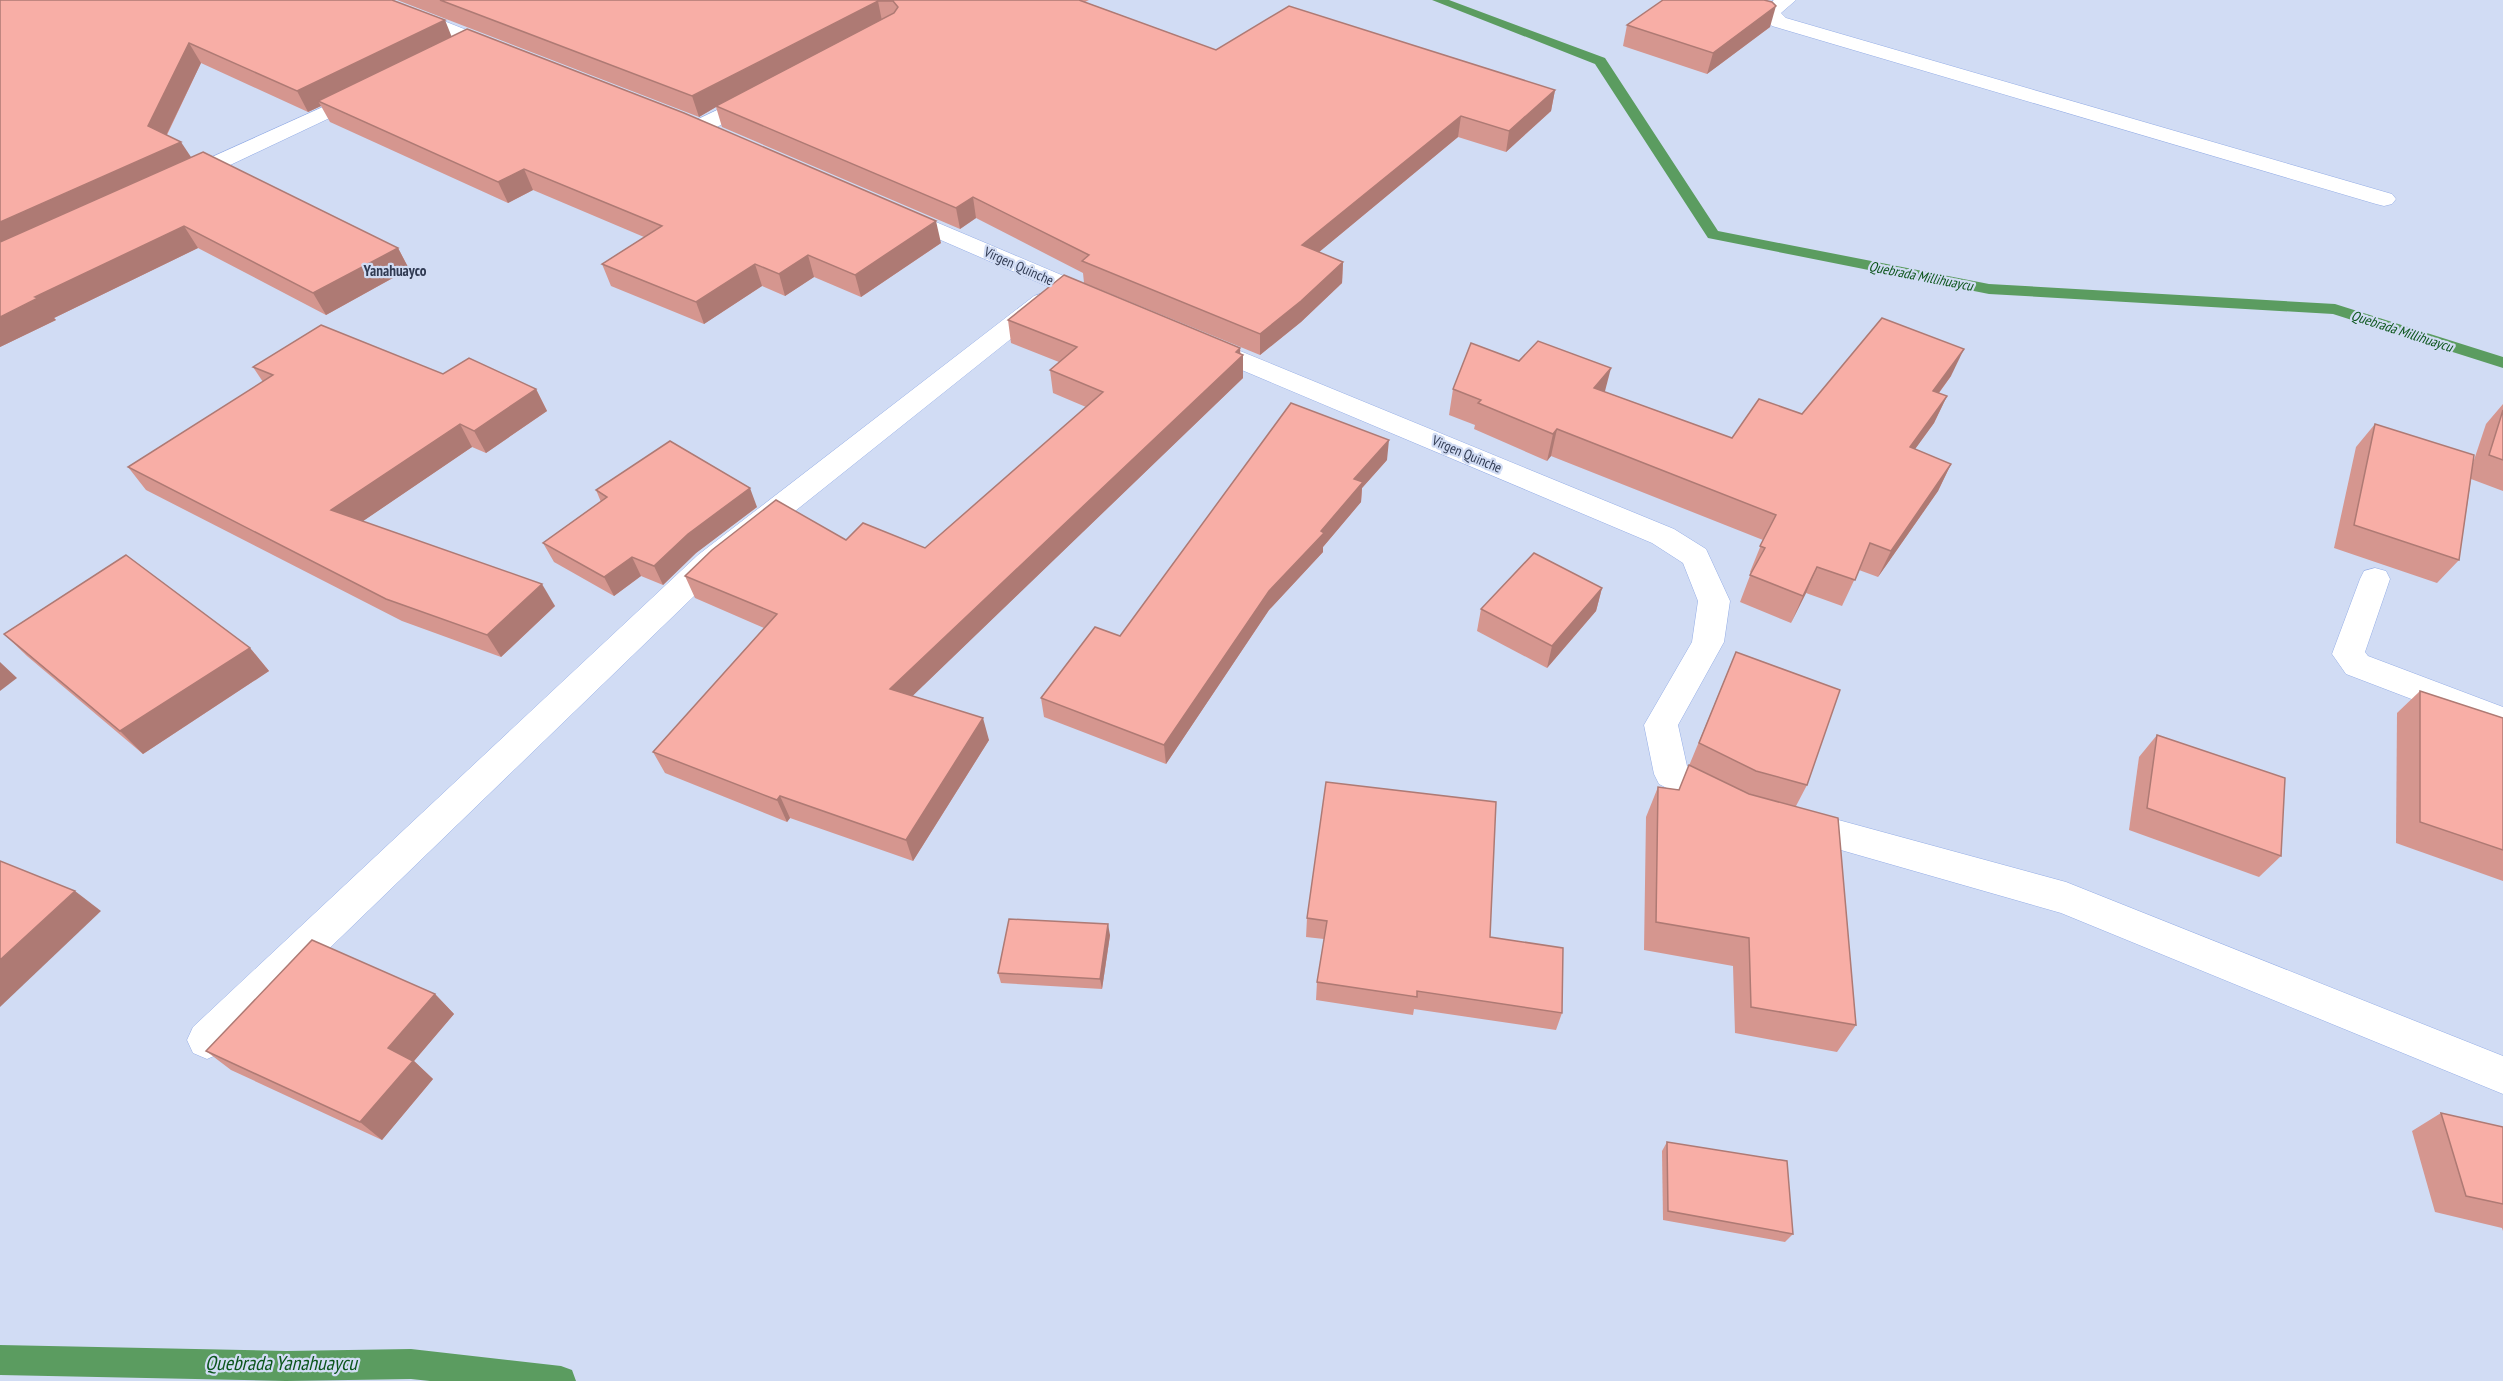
<svg xmlns="http://www.w3.org/2000/svg" width="2503" height="1381" font-family="'PT Sans Narrow',sans-serif">
	<style>
		.lines { fill: none; stroke-linecap: round; stroke-linejoin: round }
		.stream { fill: #5b9c60; fill-rule: evenodd }
		.street-casing { stroke: #94ade6; stroke-width: 1 }
		.street { fill: #fff; fill-rule: evenodd }
		.wall { fill: #d5968f }
		.shaded-wall { fill: #ae7a74 }
		.building { fill: #f8aea6; stroke: #ae7a74; stroke-width: 1.5 }
		.labels { text-anchor: middle; stroke-width: 4.5; stroke-linejoin: round; paint-order: stroke }
		.far-street-label { font-size: 14px; fill: #303a52; stroke: #d1dcf4 }
		.far-water-label { font-size: 14px; font-style: italic; fill: #0c551c; stroke: #d1dcf4 }
		.far-quarter-label { font-size: 15px; font-weight: bold; fill: #303a52; stroke: #d1dcf4 }
		.near-water-label { font-size: 20px; font-style: italic; fill: #0c551c; stroke: #d1dcf4 }
	</style>
	<rect width="100%" height="100%" fill="#d1dcf4"/>
	<g class="lines">
		<!-- stream -->
		<g class="stream">
			<polygon points="1432,0 1449,0 1605,58 1718,231 1989,284 2335,304 2503,357 2503,368 2333,314 1989,294 1708,238 1595,64"/>
			<polygon points="0,1345 286,1351 411,1349 561,1366 572,1370 576,1381 430,1381 411,1379 286,1381 0,1375"/>
		</g>
		<defs>
			<g id="street">
				<polygon points="364,0 391,0 507,46 510,50 507,54 493,54 367,4"/>
				<polygon points="1774,0 1796,0 1781,13 1786,18 2392,194 2396,199 2392,204 2384,206 2376,204 1772,26 1759,13"/>
				<polygon points="365,88 372,90 375,94 372,98 188,185 180,187 172,185 169,180 172,175"/>
				<polygon points="759,90 766,92 769,96 766,100 708,132 700,133 692,132 689,127 692,122"/>
				<polygon points="898,206 1104,293 1108,298 1104,303 1095,306 1086,303 890,218 886,213 890,208"/>
				<polygon points="1043,293 1052,296 1056,301 1052,306 720,571 221,1053 207,1059 193,1053 187,1040 193,1027 698,555 1034,296"/>
				<polygon points="1201,335 1674,529 1706,549 1730,601 1724,642 1678,725 1687,766 1735,791 1741,801 1735,811 1723,815 1711,811 1659,784 1654,774 1644,725 1692,642 1698,601 1683,563 1652,543 1192,349 1188,343 1192,337"/>
				<polygon points="2375,568 2386,571 2390,579 2365,652 2368,656 2503,707 2503,734 2346,674 2332,654 2360,579 2364,571"/>
				<polygon points="1798,809 2066,882 2503,1056 2503,1094 2061,913 1785,834 1780,824 1785,814"/>
			</g>
		</defs>
		<!-- street casing -->
		<use href="#street" class="street-casing"/>
		<!-- street -->
		<use href="#street" class="street"/>
	</g>
	<!-- wall -->
	<g class="wall">
		<polygon points="0,0 452,37 941,243 861,297 814,277 785,296 762,286 704,324 611,286 602,264 644,237 533,190 508,203 330,122 321,106 308,112 201,63 167,135 191,158 398,248 409,269 326,315 198,248 54,318 56,320 0,347"/>
		<polygon points="397,0 1089,0 1085,2 1216,50 1555,90 1551,111 1506,152 1458,137 1319,252 1343,262 1342,283 1301,322 1260,355 1084,283 1083,273 976,218 960,229 722,127 716,107 699,117"/>
		<polygon points="1627,25 1770,27 1707,74 1623,46"/>
		<polygon points="1008,320 1240,348 1243,378 912,696 989,740 913,861 790,818 787,822 665,773 653,752 764,628 695,598 685,576 846,540 925,548 1086,407 1053,393 1050,370 1059,362 1011,343"/>
		<polygon points="253,367 443,374 536,389 547,411 486,453 472,447 363,521 555,606 501,657 402,621 146,490 128,467 263,382"/>
		<polygon points="1951,376 1939,393 1947,396 1934,423 1915,449 1951,464 1938,491 1878,577 1859,570 1842,606 1806,593 1791,623 1740,602 1751,573 1750,572 1763,540 1551,456 1547,461 1474,429 1475,425 1449,415 1453,389 1605,392 1732,438 1802,414"/>
		<polygon points="2503,404 2503,491 2471,479 2459,560 2437,583 2334,548 2356,447 2375,424 2473,463 2486,424"/>
		<polygon points="1387,460 1362,488 1361,502 1323,547 1323,552 1269,610 1166,764 1044,717 1041,698 1120,636"/>
		<polygon points="596,490 757,507 696,553 663,585 641,576 614,596 554,562 543,543 601,502"/>
		<polygon points="1602,588 1596,611 1547,668 1477,631 1481,609"/>
		<polygon points="4,634 250,648 269,671 143,754 27,656"/>
		<polygon points="1736,652 1807,785 1796,806 1856,1025 1837,1052 1735,1033 1733,966 1644,950 1646,817 1658,787 1679,790"/>
		<polygon points="2420,691 2503,718 2503,881 2396,843 2397,713"/>
		<polygon points="2157,735 2281,856 2259,877 2129,830 2139,757"/>
		<polygon points="1307,918 1490,937 1562,1013 1556,1030 1414,1009 1413,1015 1316,1000 1317,982 1324,939 1306,937"/>
		<polygon points="1110,935 1102,989 1001,983 998,973"/>
		<polygon points="435,994 454,1014 414,1061 433,1079 382,1140 231,1070 206,1051"/>
		<polygon points="2441,1113 2503,1127 2503,1231 2502,1228 2435,1212 2412,1131"/>
		<polygon points="1667,1142 1793,1234 1785,1242 1663,1220 1662,1151"/>
	</g>
	<!-- shaded-wall -->
	<g class="shaded-wall">
		<polygon points="878,1 882,21 716,106 716,107 699,117 692,96"/>
		<polygon points="1776,6 1770,27 1707,74 1713,53"/>
		<polygon points="445,20 453,40 318,101 321,106 308,112 297,91"/>
		<polygon points="189,43 201,63 161,146 148,126"/>
		<polygon points="1555,90 1551,111 1506,152 1509,131"/>
		<polygon points="1461,116 1458,137 1301,267 1302,245"/>
		<polygon points="181,142 195,163 0,251 0,222"/>
		<polygon points="524,169 533,190 508,203 498,182"/>
		<polygon points="973,197 976,218 960,229 956,208"/>
		<polygon points="936,221 941,243 861,297 855,275"/>
		<polygon points="184,226 198,248 54,318 56,320 0,347 0,317 35,297"/>
		<polygon points="398,248 409,269 326,315 313,293"/>
		<polygon points="808,255 814,277 785,296 779,274"/>
		<polygon points="1343,262 1342,283 1301,322 1260,355 1260,334"/>
		<polygon points="755,264 762,286 704,324 696,302"/>
		<polygon points="1240,348 1240,358 1243,355 1243,378 897,711 890,689"/>
		<polygon points="1964,349 1951,376 1921,417 1933,391"/>
		<polygon points="1611,368 1604,395 1594,388"/>
		<polygon points="536,389 547,411 486,453 474,431"/>
		<polygon points="1947,396 1934,423 1897,474 1910,447"/>
		<polygon points="460,424 472,447 347,532 331,510"/>
		<polygon points="1557,429 1551,456 1547,461 1553,434"/>
		<polygon points="1389,440 1387,460 1362,488 1361,502 1323,547 1323,552 1269,610 1166,764 1164,745 1269,591 1321,531 1354,479"/>
		<polygon points="1951,464 1938,491 1878,577 1891,551"/>
		<polygon points="750,488 757,507 696,553 663,585 654,566 688,534"/>
		<polygon points="632,557 641,576 614,596 604,577"/>
		<polygon points="1817,567 1806,593 1791,623 1803,596"/>
		<polygon points="542,584 555,606 501,657 487,635"/>
		<polygon points="1602,588 1596,611 1547,668 1552,646"/>
		<polygon points="250,648 269,671 143,754 120,731"/>
		<polygon points="0,662 17,678 0,691"/>
		<polygon points="983,718 989,740 913,861 906,840"/>
		<polygon points="780,796 790,818 787,822 777,800"/>
		<polygon points="75,891 101,911 0,1007 0,960"/>
		<polygon points="1108,924 1110,935 1102,989 1100,979"/>
		<polygon points="435,994 454,1014 414,1061 433,1079 382,1140 360,1122 388,1048"/>
	</g>
	<!-- building -->
	<g class="building">
		<polygon points="0,0 392,0 445,20 297,91 189,43 148,126 181,142 0,222"/>
		<polygon points="440,0 1079,0 1216,50 1289,6 1555,90 1509,131 1461,116 1302,245 1343,262 1301,301 1260,334 1082,261 1089,255 973,197 956,208 716,106 894,13 898,7 893,1 878,1 692,96"/>
		<polygon points="1663,0 1764,0 1772,2 1776,6 1713,53 1627,25"/>
		<polygon points="467,29 684,113 936,221 855,275 808,255 779,274 755,264 696,302 602,264 662,226 524,169 498,182 318,101"/>
		<polygon points="203,152 398,248 313,293 184,226 35,297 38,298 0,317 0,242"/>
		<polygon points="1064,275 1240,348 1236,352 1243,355 890,689 983,718 906,840 780,796 777,800 653,752 777,614 685,576 712,550 776,500 846,540 863,523 925,548 1103,392 1050,370 1077,347 1008,320"/>
		<polygon points="1882,318 1964,349 1933,391 1947,396 1910,447 1951,464 1891,551 1870,543 1855,580 1817,567 1803,596 1750,575 1765,548 1760,546 1776,515 1557,429 1553,434 1478,403 1481,400 1453,389 1471,343 1519,361 1538,341 1611,368 1594,388 1732,438 1759,399 1802,414"/>
		<polygon points="321,325 443,374 469,358 536,389 474,431 460,424 331,510 542,584 487,635 386,599 128,467 273,375 253,367"/>
		<polygon points="1291,403 1389,440 1354,479 1363,482 1321,531 1324,533 1269,591 1164,745 1041,698 1095,627 1120,636"/>
		<polygon points="2503,410 2503,460 2489,455"/>
		<polygon points="2375,424 2474,455 2459,560 2354,525"/>
		<polygon points="670,441 750,488 688,534 654,566 632,557 604,577 543,543 607,497 596,490"/>
		<polygon points="1534,553 1602,588 1552,646 1481,609"/>
		<polygon points="126,555 250,648 120,731 4,634"/>
		<polygon points="1736,652 1840,690 1807,785 1756,771 1699,743"/>
		<polygon points="2420,691 2503,718 2503,850 2420,822"/>
		<polygon points="2157,735 2285,778 2281,856 2147,808"/>
		<polygon points="1689,765 1749,794 1838,818 1856,1025 1751,1007 1749,938 1656,922 1658,787 1679,790"/>
		<polygon points="1326,782 1496,802 1490,937 1563,948 1562,1013 1417,991 1417,997 1317,982 1327,921 1307,918"/>
		<polygon points="0,861 75,891 0,960"/>
		<polygon points="1009,919 1108,924 1100,979 998,973"/>
		<polygon points="312,940 435,994 388,1048 413,1061 360,1122 206,1051"/>
		<polygon points="2441,1113 2503,1127 2503,1204 2466,1196"/>
		<polygon points="1667,1142 1787,1161 1793,1234 1668,1211"/>
	</g>
	<g class="labels">
		<!-- far-street labels -->
		<g class="far-street-label">
			<text transform="translate(1019 266) rotate(24)" y="5">Virgen Quinche</text>
			<text transform="translate(1467 454) rotate(23)" y="5">Virgen Quinche</text>
		</g>
		<!-- far-water labels -->
		<g class="far-water-label">
			<text transform="translate(1921 276) rotate(11)" y="5">Quebrada Millihuaycu</text>
			<text transform="translate(2402 331) rotate(18)" y="5">Quebrada Millihuaycu</text>
		</g>
		<!-- far-quarter labels -->
		<g class="far-quarter-label">
			<text x="395" y="276">Yanahuayco</text>
		</g>
		<!-- near-water labels -->
		<g class="near-water-label">
			<text x="281" y="1370">Quebrada Yanahuaycu</text>
		</g>
	</g>
</svg>
